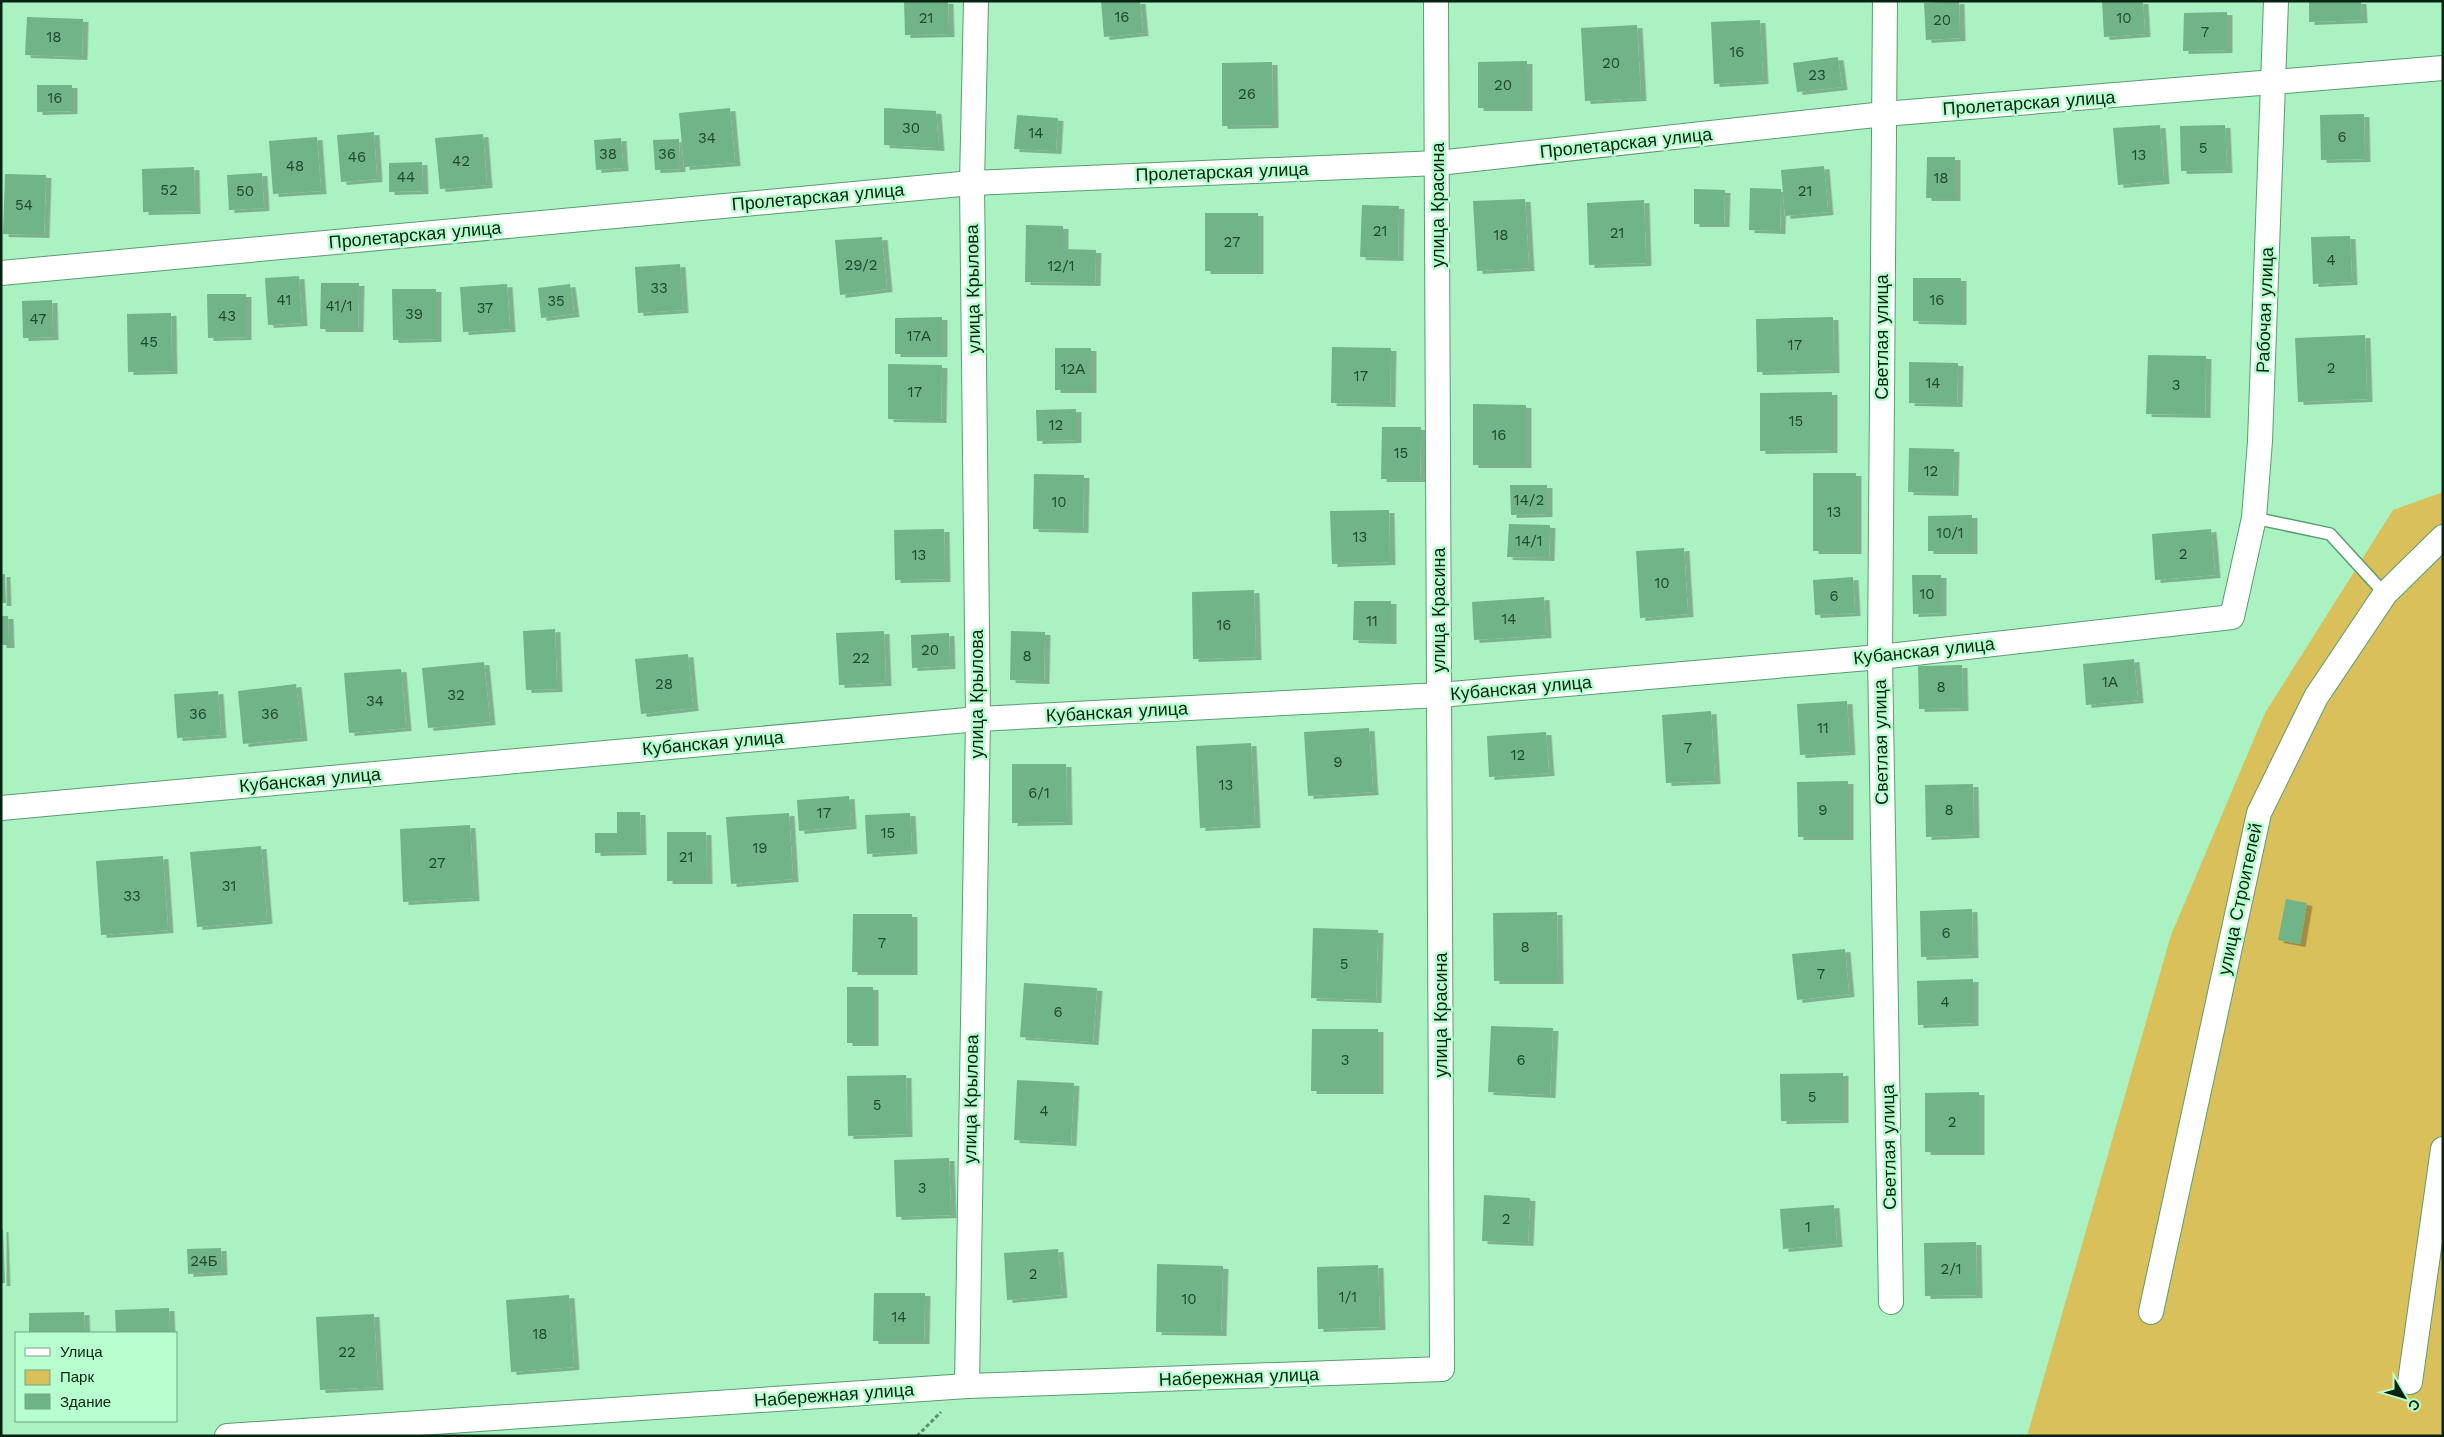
<svg xmlns="http://www.w3.org/2000/svg" width="2444" height="1437" font-family="'Work Sans',sans-serif">
	<style>
		.green { fill: #dac05b }
		.building { fill: #6fb487; filter: url(#shadow) }
		.lines { fill: none; stroke-linecap: round; stroke-linejoin: round }
		.service-casing { stroke: #599d71; stroke-width: 14 }
		.minor-casing { stroke: #599d71; stroke-width: 26 }
		.path { stroke: #5c8f6e; stroke-width: 3; stroke-dasharray: 4 2.5; stroke-linecap: butt }
		.service { stroke: #fff; stroke-width: 11 }
		.minor { stroke: #fff; stroke-width: 24 }
		.labels { text-anchor: middle; stroke-width: 5; stroke-linejoin: round; paint-order: stroke }
		.number-label { font-size: 15px; fill: #214830 }
		.street-label { font-size: 18px; fill: #072413; stroke: #b8ffcf }
	</style>
	<defs>
		<filter id="shadow"><feDropShadow dx="5.5" dy="3" stdDeviation="0" flood-color="#0004"/></filter>
	</defs>
	<rect width="100%" height="100%" fill="#abf2c2"/>
	<!-- green -->
	<polygon class="green" points="2443,492 2443,1436 2027,1436 2171,935 2265,713 2393,510"/>
	<!-- building -->
	<g class="building">
		<polygon points="904,1 948,1 949,34 905,35"/>
		<polygon points="1101,1 1140,1 1143,33 1104,37"/>
		<polygon points="1959,1 1960,38 1926,40 1924,3"/>
		<polygon points="2102,1 2143,1 2145,34 2104,37"/>
		<polygon points="2309,1 2361,1 2362,20 2309,22"/>
		<polygon points="2227,12 2227,50 2183,51 2184,13"/>
		<polygon points="27,17 83,19 82,57 25,55"/>
		<polygon points="1760,20 1763,81 1714,84 1711,22"/>
		<polygon points="1637,25 1641,98 1585,101 1581,28"/>
		<polygon points="1838,57 1842,87 1797,92 1793,63"/>
		<polygon points="1527,61 1527,108 1478,108 1478,62"/>
		<polygon points="1272,62 1273,125 1222,126 1222,63"/>
		<polygon points="37,85 72,85 72,111 37,112"/>
		<polygon points="730,108 735,163 684,167 679,113"/>
		<polygon points="884,108 936,111 939,148 884,145"/>
		<polygon points="2364,114 2365,159 2321,160 2320,115"/>
		<polygon points="1017,115 1058,118 1056,151 1014,149"/>
		<polygon points="2160,125 2164,181 2118,185 2113,128"/>
		<polygon points="2225,125 2227,170 2181,171 2180,126"/>
		<polygon points="374,132 377,179 341,182 337,135"/>
		<polygon points="483,134 487,185 440,189 435,138"/>
		<polygon points="317,137 321,191 273,194 269,141"/>
		<polygon points="621,138 623,168 596,170 594,140"/>
		<polygon points="679,139 680,169 655,170 653,140"/>
		<polygon points="1927,157 1955,157 1955,198 1926,198"/>
		<polygon points="422,162 423,191 389,192 389,163"/>
		<polygon points="1824,166 1828,212 1785,216 1781,170"/>
		<polygon points="194,167 195,211 143,212 142,169"/>
		<polygon points="262,173 264,208 229,210 227,175"/>
		<polygon points="5,174 46,175 44,235 3,234"/>
		<polygon points="1750,188 1781,189 1780,231 1749,230"/>
		<polygon points="1694,189 1725,190 1724,224 1694,224"/>
		<polygon points="1525,199 1529,268 1477,271 1473,201"/>
		<polygon points="1644,200 1646,263 1589,265 1587,203"/>
		<polygon points="1362,205 1399,206 1398,258 1360,257"/>
		<rect x="1205" y="213" width="53" height="58"/>
		<polygon points="1026,225 1063,226 1063,249 1096,250 1095,283 1025,282"/>
		<polygon points="2350,236 2352,282 2313,284 2311,237"/>
		<polygon points="882,237 887,289 840,295 835,240"/>
		<polygon points="680,264 683,310 638,313 635,267"/>
		<polygon points="299,276 302,323 268,325 265,278"/>
		<polygon points="1913,278 1961,278 1961,322 1913,321"/>
		<polygon points="321,283 359,283 358,329 320,329"/>
		<polygon points="507,284 510,329 463,332 460,287"/>
		<polygon points="570,284 574,314 541,318 538,288"/>
		<polygon points="392,289 436,289 436,339 393,340"/>
		<polygon points="207,294 246,294 246,337 208,338"/>
		<polygon points="52,300 53,337 23,338 22,301"/>
		<polygon points="171,313 172,371 128,372 127,314"/>
		<polygon points="942,317 942,354 895,354 895,318"/>
		<polygon points="1833,317 1834,370 1757,372 1756,319"/>
		<polygon points="2365,335 2367,399 2298,402 2295,338"/>
		<polygon points="1332,347 1391,348 1390,404 1331,403"/>
		<rect x="1055" y="348" width="36" height="42"/>
		<polygon points="2148,355 2206,356 2205,415 2146,414"/>
		<polygon points="1909,362 1958,363 1957,404 1909,403"/>
		<polygon points="888,364 942,365 941,420 888,419"/>
		<polygon points="1832,392 1832,450 1760,451 1760,393"/>
		<polygon points="1473,404 1526,405 1526,465 1473,465"/>
		<polygon points="1076,409 1076,440 1037,441 1036,410"/>
		<polygon points="1382,427 1421,427 1420,479 1381,479"/>
		<polygon points="1909,448 1954,449 1953,493 1908,492"/>
		<rect x="1813" y="473" width="43" height="78"/>
		<polygon points="1034,474 1084,475 1083,530 1033,529"/>
		<polygon points="1510,485 1547,485 1547,514 1511,515"/>
		<polygon points="1389,510 1390,562 1332,564 1330,511"/>
		<polygon points="1972,515 1972,551 1928,551 1928,516"/>
		<polygon points="1509,524 1550,525 1549,558 1507,557"/>
		<polygon points="944,529 945,579 895,580 894,530"/>
		<polygon points="2211,529 2215,575 2155,580 2152,534"/>
		<polygon points="1684,548 1688,614 1640,618 1636,551"/>
		<polygon points="1,574 5,574 6,603 1,603"/>
		<polygon points="1912,575 1941,575 1941,613 1913,614"/>
		<polygon points="1853,577 1855,613 1815,615 1813,580"/>
		<polygon points="1254,590 1256,657 1193,659 1192,592"/>
		<polygon points="1544,597 1546,635 1474,640 1472,602"/>
		<polygon points="1354,601 1391,601 1391,641 1353,640"/>
		<polygon points="1,616 8,616 9,645 1,645"/>
		<polygon points="555,629 557,689 526,690 523,631"/>
		<polygon points="884,631 886,683 839,685 836,633"/>
		<polygon points="1011,631 1045,632 1044,681 1010,680"/>
		<polygon points="949,633 950,666 912,668 911,635"/>
		<polygon points="688,654 693,708 641,714 635,659"/>
		<polygon points="2134,659 2138,700 2086,705 2083,664"/>
		<polygon points="484,662 490,722 428,728 422,668"/>
		<polygon points="1962,665 1963,708 1919,709 1918,666"/>
		<polygon points="401,669 406,728 349,733 344,673"/>
		<polygon points="296,684 302,738 243,744 238,691"/>
		<polygon points="218,691 221,735 177,738 174,694"/>
		<polygon points="1847,701 1850,752 1800,755 1797,704"/>
		<polygon points="1711,711 1715,781 1666,783 1662,715"/>
		<polygon points="1369,728 1373,792 1308,796 1304,732"/>
		<polygon points="1546,732 1549,773 1489,777 1487,736"/>
		<polygon points="1251,743 1255,825 1200,828 1196,746"/>
		<polygon points="1012,764 1066,764 1067,822 1012,823"/>
		<polygon points="1848,781 1848,837 1798,837 1797,782"/>
		<polygon points="1973,784 1974,835 1926,837 1925,785"/>
		<polygon points="849,796 851,826 799,831 797,800"/>
		<polygon points="617,812 640,812 641,852 595,853 595,833 617,833"/>
		<polygon points="789,813 793,879 731,884 726,817"/>
		<polygon points="910,813 912,851 867,854 865,815"/>
		<polygon points="470,825 474,898 403,902 400,829"/>
		<polygon points="667,832 706,832 707,881 667,881"/>
		<polygon points="261,846 267,921 197,927 190,852"/>
		<polygon points="163,856 168,930 101,935 96,861"/>
		<polygon points="2286,899 2307,903 2300,944 2278,940"/>
		<polygon points="1972,909 1973,955 1921,957 1920,911"/>
		<polygon points="1557,912 1558,981 1494,981 1493,913"/>
		<polygon points="853,914 912,914 912,972 852,972"/>
		<polygon points="1313,928 1378,930 1376,1000 1311,998"/>
		<polygon points="1845,949 1849,994 1797,1000 1792,954"/>
		<polygon points="1973,979 1973,1023 1918,1025 1917,981"/>
		<polygon points="1024,983 1097,988 1093,1042 1020,1037"/>
		<rect x="847" y="987" width="26" height="56"/>
		<polygon points="1491,1026 1553,1028 1550,1095 1488,1092"/>
		<polygon points="1312,1029 1378,1029 1378,1091 1311,1091"/>
		<polygon points="1843,1073 1843,1120 1781,1121 1780,1074"/>
		<polygon points="906,1075 907,1134 848,1136 847,1076"/>
		<polygon points="1017,1080 1074,1083 1071,1143 1014,1140"/>
		<polygon points="1979,1092 1979,1152 1925,1152 1925,1093"/>
		<polygon points="949,1158 951,1215 896,1217 894,1160"/>
		<polygon points="1484,1195 1530,1198 1528,1243 1482,1241"/>
		<polygon points="1834,1205 1837,1244 1783,1249 1780,1209"/>
		<polygon points="1,1229 3,1229 5,1283 1,1283"/>
		<polygon points="1976,1242 1977,1295 1925,1296 1924,1243"/>
		<polygon points="221,1248 222,1272 188,1274 187,1249"/>
		<polygon points="1058,1249 1062,1295 1007,1300 1004,1253"/>
		<polygon points="1157,1264 1223,1266 1221,1333 1156,1332"/>
		<polygon points="1378,1265 1380,1327 1318,1329 1317,1267"/>
		<polygon points="874,1293 925,1293 924,1341 873,1341"/>
		<polygon points="569,1295 574,1367 511,1372 506,1300"/>
		<polygon points="169,1308 170,1333 116,1333 115,1310"/>
		<polygon points="84,1312 85,1333 29,1333 29,1313"/>
		<polygon points="374,1314 378,1387 320,1390 316,1317"/>
	</g>
	<g class="lines">
		<defs>
			<polyline id="service" points="2254,518 2330,534 2385,594"/>
			<g id="minor">
				<polyline points="1885,1 1880,657 1891,1302"/>
				<polyline points="1,273 972,183 1438,163 1884,114 2443,68"/>
				<polyline points="1,808 978,719 1440,695 1880,657 2232,617 2254,518 2260,441 2276,1"/>
				<polyline points="2151,1312 2259,813 2316,697 2385,594 2443,537"/>
				<polyline points="2410,1382 2443,1149"/>
				<polyline points="967,1386 978,719 972,183 976,1"/>
				<polyline points="227,1436 967,1386 1442,1369 1436,1"/>
			</g>
		</defs>
		<!-- service casing -->
		<use href="#service" class="service-casing"/>
		<!-- minor casing -->
		<use href="#minor" class="minor-casing"/>
		<!-- path -->
		<polyline class="path" points="917,1436 941,1412"/>
		<!-- service -->
		<use href="#service" class="service"/>
		<!-- minor -->
		<use href="#minor" class="minor"/>
	</g>
	<g class="labels">
		<!-- number labels -->
		<g class="number-label">
			<text x="1122" y="22">16</text>
			<text x="926" y="23">21</text>
			<text x="2124" y="23">10</text>
			<text x="1942" y="25">20</text>
			<text x="2205" y="37">7</text>
			<text x="54" y="42">18</text>
			<text x="1737" y="57">16</text>
			<text x="1611" y="68">20</text>
			<text x="1817" y="80">23</text>
			<text x="1503" y="90">20</text>
			<text x="1247" y="99">26</text>
			<text x="55" y="103">16</text>
			<text x="911" y="133">30</text>
			<text x="1036" y="138">14</text>
			<text x="2342" y="142">6</text>
			<text x="707" y="143">34</text>
			<text x="2203" y="153">5</text>
			<text x="608" y="159">38</text>
			<text x="667" y="159">36</text>
			<text x="2139" y="160">13</text>
			<text x="357" y="162">46</text>
			<text x="461" y="166">42</text>
			<text x="295" y="171">48</text>
			<text x="406" y="182">44</text>
			<text x="1941" y="183">18</text>
			<text x="169" y="195">52</text>
			<text x="245" y="196">50</text>
			<text x="1805" y="196">21</text>
			<text x="24" y="210">54</text>
			<text x="1380" y="236">21</text>
			<text x="1617" y="238">21</text>
			<text x="1501" y="240">18</text>
			<text x="1232" y="247">27</text>
			<text x="2331" y="265">4</text>
			<text x="861" y="270">29/2</text>
			<text x="1061" y="271">12/1</text>
			<text x="659" y="293">33</text>
			<text x="284" y="305">41</text>
			<text x="1937" y="305">16</text>
			<text x="556" y="306">35</text>
			<text x="339" y="311">41/1</text>
			<text x="485" y="313">37</text>
			<text x="414" y="319">39</text>
			<text x="227" y="321">43</text>
			<text x="38" y="324">47</text>
			<text x="919" y="341">17А</text>
			<text x="149" y="347">45</text>
			<text x="1795" y="350">17</text>
			<text x="2331" y="373">2</text>
			<text x="1073" y="374">12А</text>
			<text x="1361" y="381">17</text>
			<text x="1933" y="388">14</text>
			<text x="2176" y="390">3</text>
			<text x="915" y="397">17</text>
			<text x="1796" y="426">15</text>
			<text x="1056" y="430">12</text>
			<text x="1499" y="440">16</text>
			<text x="1401" y="458">15</text>
			<text x="1931" y="476">12</text>
			<text x="1529" y="505">14/2</text>
			<text x="1059" y="507">10</text>
			<text x="1834" y="517">13</text>
			<text x="1950" y="538">10/1</text>
			<text x="1360" y="542">13</text>
			<text x="1529" y="546">14/1</text>
			<text x="2183" y="559">2</text>
			<text x="919" y="560">13</text>
			<text x="1662" y="588">10</text>
			<text x="1927" y="599">10</text>
			<text x="1834" y="601">6</text>
			<text x="1509" y="624">14</text>
			<text x="1372" y="626">11</text>
			<text x="1224" y="630">16</text>
			<text x="930" y="655">20</text>
			<text x="1027" y="661">8</text>
			<text x="861" y="663">22</text>
			<text x="2110" y="687">1А</text>
			<text x="664" y="689">28</text>
			<text x="1941" y="692">8</text>
			<text x="456" y="700">32</text>
			<text x="375" y="706">34</text>
			<text x="198" y="719">36</text>
			<text x="270" y="719">36</text>
			<text x="1823" y="733">11</text>
			<text x="1688" y="753">7</text>
			<text x="1518" y="760">12</text>
			<text x="1338" y="767">9</text>
			<text x="1226" y="790">13</text>
			<text x="1039" y="798">6/1</text>
			<text x="1823" y="815">9</text>
			<text x="1949" y="815">8</text>
			<text x="824" y="818">17</text>
			<text x="888" y="838">15</text>
			<text x="760" y="853">19</text>
			<text x="686" y="862">21</text>
			<text x="437" y="868">27</text>
			<text x="229" y="891">31</text>
			<text x="132" y="901">33</text>
			<text x="1946" y="938">6</text>
			<text x="882" y="948">7</text>
			<text x="1525" y="952">8</text>
			<text x="1344" y="969">5</text>
			<text x="1821" y="979">7</text>
			<text x="1945" y="1007">4</text>
			<text x="1058" y="1017">6</text>
			<text x="1345" y="1065">3</text>
			<text x="1521" y="1065">6</text>
			<text x="1812" y="1102">5</text>
			<text x="877" y="1110">5</text>
			<text x="1044" y="1116">4</text>
			<text x="1952" y="1127">2</text>
			<text x="922" y="1193">3</text>
			<text x="1506" y="1224">2</text>
			<text x="1808" y="1232">1</text>
			<text x="204" y="1266">24Б</text>
			<text x="1951" y="1274">2/1</text>
			<text x="1033" y="1279">2</text>
			<text x="1348" y="1302">1/1</text>
			<text x="1189" y="1304">10</text>
			<text x="899" y="1322">14</text>
			<text x="540" y="1339">18</text>
			<text x="347" y="1357">22</text>
		</g>
		<!-- street labels -->
		<g class="street-label">
			<text transform="translate(2029 103) rotate(-4)" y="6">Пролетарская улица</text>
			<text transform="translate(1626 143) rotate(-6)" y="6">Пролетарская улица</text>
			<text transform="translate(1222 172) rotate(-2)" y="6">Пролетарская улица</text>
			<text transform="translate(818 197) rotate(-5)" y="6">Пролетарская улица</text>
			<text transform="translate(1438 205) rotate(-90)" y="6">улица Красина</text>
			<text transform="translate(415 235) rotate(-5)" y="6">Пролетарская улица</text>
			<text transform="translate(973 289) rotate(-91)" y="6">улица Крылова</text>
			<text transform="translate(2265 310) rotate(-88)" y="6">Рабочая улица</text>
			<text transform="translate(1882 337) rotate(-90)" y="6">Светлая улица</text>
			<text transform="translate(1439 610) rotate(-90)" y="6">улица Красина</text>
			<text transform="translate(1924 651) rotate(-6)" y="6">Кубанская улица</text>
			<text transform="translate(1521 688) rotate(-5)" y="6">Кубанская улица</text>
			<text transform="translate(977 694) rotate(-90)" y="6">улица Крылова</text>
			<text transform="translate(1117 712) rotate(-3)" y="6">Кубанская улица</text>
			<text transform="translate(1881 742) rotate(-91)" y="6">Светлая улица</text>
			<text transform="translate(713 743) rotate(-5)" y="6">Кубанская улица</text>
			<text transform="translate(310 780) rotate(-5)" y="6">Кубанская улица</text>
			<text transform="translate(2240 899) rotate(-78)" y="6">улица Строителей</text>
			<text transform="translate(1441 1015) rotate(-90)" y="6">улица Красина</text>
			<text transform="translate(971 1099) rotate(-89)" y="6">улица Крылова</text>
			<text transform="translate(1889 1147) rotate(-91)" y="6">Светлая улица</text>
			<text transform="translate(1239 1377) rotate(-2)" y="6">Набережная улица</text>
			<text transform="translate(834 1395) rotate(-4)" y="6">Набережная улица</text>
		</g>
	</g>
	<!-- border -->
	<rect width="2444" height="1437" fill="none" stroke="#072413" stroke-width="5"/>
	<!-- legend -->
	<rect x="15" y="1332" width="162" height="90" fill="#b8ffcf" stroke="#71a784"/>
	<rect x="25" y="1348" width="25" height="8" fill="#ffffff" stroke="#71a784"/>
	<text x="60" y="1357" font-size="15" fill="#072413">Улица</text>
	<rect x="25" y="1370" width="25" height="15" fill="#dac05b" stroke="#71a784"/>
	<text x="60" y="1382" font-size="15" fill="#072413">Парк</text>
	<rect x="25" y="1394" width="25" height="15" fill="#6fb487" stroke="#71a784"/>
	<text x="60" y="1407" font-size="15" fill="#072413">Здание</text>
	<!-- north arrow -->
	<g transform="translate(2404 1397) rotate(128)" stroke="#b8ffcf" stroke-width="4" paint-order="stroke">
	<path d="M0-4L9 19L0 12L-9 19Z" fill="#072413"/>
	<text y="-8" font-size="14" font-weight="bold" text-anchor="middle" fill="#072413">С</text>
	</g>
</svg>
